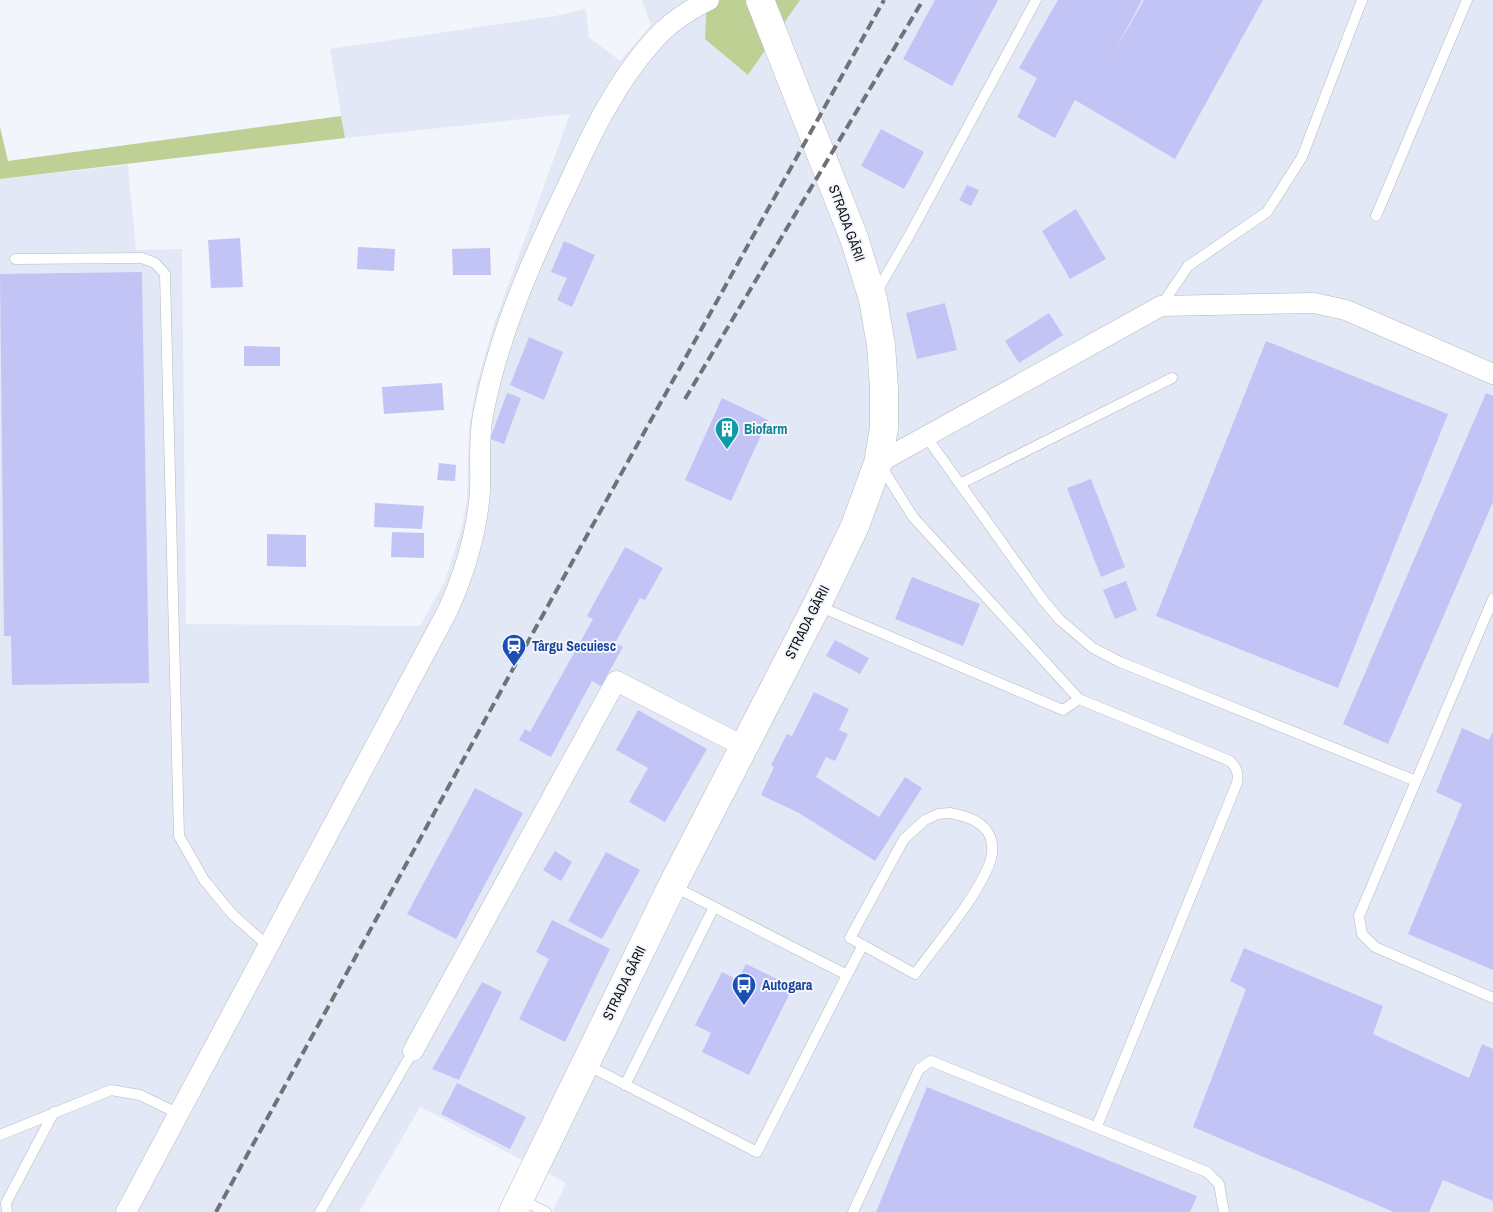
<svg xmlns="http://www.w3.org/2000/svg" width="1493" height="1212" font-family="'Archivo Narrow',sans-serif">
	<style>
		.built { fill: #e3e8f6 }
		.green { fill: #bed094 }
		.building { fill: #c3c4f6 }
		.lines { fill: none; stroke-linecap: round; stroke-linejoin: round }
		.service-casing { stroke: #b6b8bf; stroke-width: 11 }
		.minor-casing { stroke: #b6b8bf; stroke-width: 21 }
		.secondary-casing { stroke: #b6b8bf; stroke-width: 29 }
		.service { stroke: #fff; stroke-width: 10 }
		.minor { stroke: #fff; stroke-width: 20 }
		.secondary { stroke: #fff; stroke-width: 28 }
		.rail { stroke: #707276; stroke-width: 4; stroke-dasharray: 10 5; stroke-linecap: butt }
		.labels { text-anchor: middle; stroke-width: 4; stroke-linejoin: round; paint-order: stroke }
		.street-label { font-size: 14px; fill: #111214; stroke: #f2f5fc }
		.culture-label { font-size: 14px; font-weight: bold; fill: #0d838f; stroke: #f2f5fc; text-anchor: start }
		.transit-label { font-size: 14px; font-weight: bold; fill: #164399; stroke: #f2f5fc; text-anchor: start }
	</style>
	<rect width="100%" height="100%" fill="#f2f5fc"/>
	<!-- built -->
	<polygon class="built" points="642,0 707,0 748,75 800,0 1493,0 1493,1212 552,1212 566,1183 420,1107 359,1212 0,1212 0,179 128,165 136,250 182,249 186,624 420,626 445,581 462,526 467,498 469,428 477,383 494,324 570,114 345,138 330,49 555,16 586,9 589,37 620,61 651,25"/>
	<!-- green -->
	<g class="green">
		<polygon points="707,0 800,0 748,75 705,39"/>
		<polygon points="341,116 345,138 0,179 0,127 8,161"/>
	</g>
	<!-- building -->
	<g class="building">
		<polygon points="935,0 998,0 952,86 903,59"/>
		<polygon points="1058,0 1142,0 1114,52 1144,0 1263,0 1175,159 1075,100 1055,138 1017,117 1037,78 1019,68"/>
		<polygon points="881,129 924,152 904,189 861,166"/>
		<polygon points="967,185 979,190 971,206 959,200"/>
		<polygon points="1076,209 1106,259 1070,279 1042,231"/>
		<polygon points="240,238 243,287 211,288 208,240"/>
		<polygon points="564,241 595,255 572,307 557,300 567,278 551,272"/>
		<polygon points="358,247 395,249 394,271 357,269"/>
		<polygon points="490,248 491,275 453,275 452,249"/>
		<polygon points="142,272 149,683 12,685 11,636 4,636 0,274"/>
		<polygon points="945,303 957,350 917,359 906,313"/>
		<polygon points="1049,313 1063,335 1019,363 1005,341"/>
		<polygon points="529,337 563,352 544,400 510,385"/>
		<polygon points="1266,341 1448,414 1338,688 1156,616"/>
		<polygon points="244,346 280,347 280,366 244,366"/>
		<polygon points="442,383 444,410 384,414 382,387"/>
		<polygon points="507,393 521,398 504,444 490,439"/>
		<polygon points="1486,393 1493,396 1493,502 1388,744 1343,724"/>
		<polygon points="722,398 768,420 731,501 685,480"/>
		<polygon points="439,463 456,465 455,481 437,480"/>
		<polygon points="1091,479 1125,567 1101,577 1067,488"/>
		<polygon points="375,503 424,506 422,529 374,527"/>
		<polygon points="392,532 424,533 424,558 391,557"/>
		<polygon points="267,534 306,535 306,567 267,566"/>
		<polygon points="625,547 663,568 645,600 640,598 615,643 623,647 601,686 592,681 551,757 519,740 525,729 530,732 593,619 587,616"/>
		<polygon points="912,577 980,604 963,646 895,619"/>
		<polygon points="1126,581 1137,610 1115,619 1103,590"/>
		<polygon points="835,640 869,658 860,674 826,656"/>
		<polygon points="814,692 849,709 839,730 848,734 835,761 826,757 816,777 879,817 905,777 922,788 875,861 799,813 761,795 774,767 771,765 787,734 792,736"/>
		<polygon points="638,710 707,749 665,822 629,802 648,768 616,750"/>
		<polygon points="1462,728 1489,740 1493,731 1493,970 1408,934 1462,804 1436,792"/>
		<polygon points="475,788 523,813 456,939 407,914"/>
		<polygon points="555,851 572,862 561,881 543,870"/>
		<polygon points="606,852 640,870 602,939 568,921"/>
		<polygon points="552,920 610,949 565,1042 519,1019 549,959 536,952"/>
		<polygon points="1244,948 1383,1006 1373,1034 1469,1078 1482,1044 1493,1049 1493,1201 1443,1180 1429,1212 1394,1212 1193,1127 1246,989 1230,981"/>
		<polygon points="746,964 793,987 749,1075 702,1052 711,1033 695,1025 722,972 738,980"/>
		<polygon points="482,982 502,992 459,1080 432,1069"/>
		<polygon points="457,1083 526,1117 510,1149 441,1114"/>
		<polygon points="927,1087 1197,1196 1190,1212 876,1212"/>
	</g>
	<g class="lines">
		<defs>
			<g id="service">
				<polyline points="1376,216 1467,0"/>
				<polyline points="15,259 142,258 155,263 165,274 179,836 204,880 232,914 269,947"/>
				<polyline points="876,293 910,234 1036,0"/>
				<polyline points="1161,306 1188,266 1267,212 1302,157 1362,0"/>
				<polyline points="925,435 1043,600 1060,620 1093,648 1120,662 1416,781"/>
				<polyline points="881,466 913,517 1079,699"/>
				<polyline points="960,484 1172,378"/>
				<polyline points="1493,599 1359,916 1362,934 1375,947 1493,998"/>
				<path d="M818,606L1063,710L1079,699L1230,761C1237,768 1239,774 1237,783L1097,1126"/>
				<path d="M950,813C964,816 978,819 987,831C994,841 993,854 989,865C974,901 939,941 915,974L850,938L904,839L925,820L938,814Z"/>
				<polyline points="847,975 863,945"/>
				<polyline points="587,1065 757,1152 847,975 673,886"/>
				<polyline points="625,1085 714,907"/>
				<polyline points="0,1135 111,1090 140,1095 179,1114"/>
				<polyline points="520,1199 546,1212"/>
				<polyline points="7,1212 6,1203 54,1112"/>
				<polyline points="320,1212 413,1051"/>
				<polyline points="853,1212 919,1069 931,1061 1207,1172 1219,1184 1224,1212"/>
			</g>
			<g id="minor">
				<polyline points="878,463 1161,306 1314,303 1346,310 1493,374"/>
				<polyline points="413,1051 616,681 743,746"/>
				<path d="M126,1212L448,610C465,572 477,532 480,491C481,465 478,440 483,415C498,336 531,261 566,189C590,137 615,83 654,40C669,23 689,10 709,0"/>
			</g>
			<polyline id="secondary" points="513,1212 672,886 817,605 855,526 878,463 884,428 884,388 881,345 873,299 854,238 760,0"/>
		</defs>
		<!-- service casing -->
		<use href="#service" class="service-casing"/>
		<!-- minor casing -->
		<use href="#minor" class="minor-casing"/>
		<!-- secondary casing -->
		<use href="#secondary" class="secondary-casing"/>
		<!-- service -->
		<use href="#service" class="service"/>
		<!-- minor -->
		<use href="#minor" class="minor"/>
		<!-- secondary -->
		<use href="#secondary" class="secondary"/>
		<!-- rail -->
		<g class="rail">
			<polyline points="685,399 923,0"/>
			<polyline points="216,1212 514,667 884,0"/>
		</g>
	</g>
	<!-- icons -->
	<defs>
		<symbol id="building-pin" viewBox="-11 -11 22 30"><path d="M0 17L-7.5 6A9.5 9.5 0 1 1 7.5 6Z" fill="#0f9aa8" stroke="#f2f5fc"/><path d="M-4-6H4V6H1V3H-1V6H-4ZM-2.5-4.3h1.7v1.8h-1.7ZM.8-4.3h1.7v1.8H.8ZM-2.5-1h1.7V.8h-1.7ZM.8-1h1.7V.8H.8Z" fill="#fff"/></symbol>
		<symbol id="station-pin" viewBox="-11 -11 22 30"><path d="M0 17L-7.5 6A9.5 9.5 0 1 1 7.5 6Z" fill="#1a4fb4" stroke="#f2f5fc"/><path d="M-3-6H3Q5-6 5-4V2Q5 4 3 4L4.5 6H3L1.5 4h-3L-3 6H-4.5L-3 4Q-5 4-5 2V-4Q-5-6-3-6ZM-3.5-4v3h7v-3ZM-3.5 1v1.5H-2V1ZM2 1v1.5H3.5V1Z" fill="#fff"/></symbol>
		<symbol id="bus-pin" viewBox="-11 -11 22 30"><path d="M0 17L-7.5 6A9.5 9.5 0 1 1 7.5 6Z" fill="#1a4fb4" stroke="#f2f5fc"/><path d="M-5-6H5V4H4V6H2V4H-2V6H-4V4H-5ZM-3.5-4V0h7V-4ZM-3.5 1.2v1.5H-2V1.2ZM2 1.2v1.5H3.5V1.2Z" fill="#fff"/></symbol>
	</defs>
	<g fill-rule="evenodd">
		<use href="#building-pin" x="713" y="415" width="28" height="38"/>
		<use href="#station-pin" x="500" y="632" width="28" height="38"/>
		<use href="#bus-pin" x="730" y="971" width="28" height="38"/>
	</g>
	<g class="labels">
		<!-- street labels -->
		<g class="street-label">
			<text transform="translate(847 223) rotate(70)" y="5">STRADA GĂRII</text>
			<text transform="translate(807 622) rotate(-63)" y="5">STRADA GĂRII</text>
			<text transform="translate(624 983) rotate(-64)" y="5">STRADA GĂRII</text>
		</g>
		<!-- culture labels -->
		<g class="culture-label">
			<text x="744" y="434">Biofarm</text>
		</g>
		<!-- transit labels -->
		<g class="transit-label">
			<text x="532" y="651">Târgu Secuiesc</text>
			<text x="762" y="990">Autogara</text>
		</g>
	</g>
</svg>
